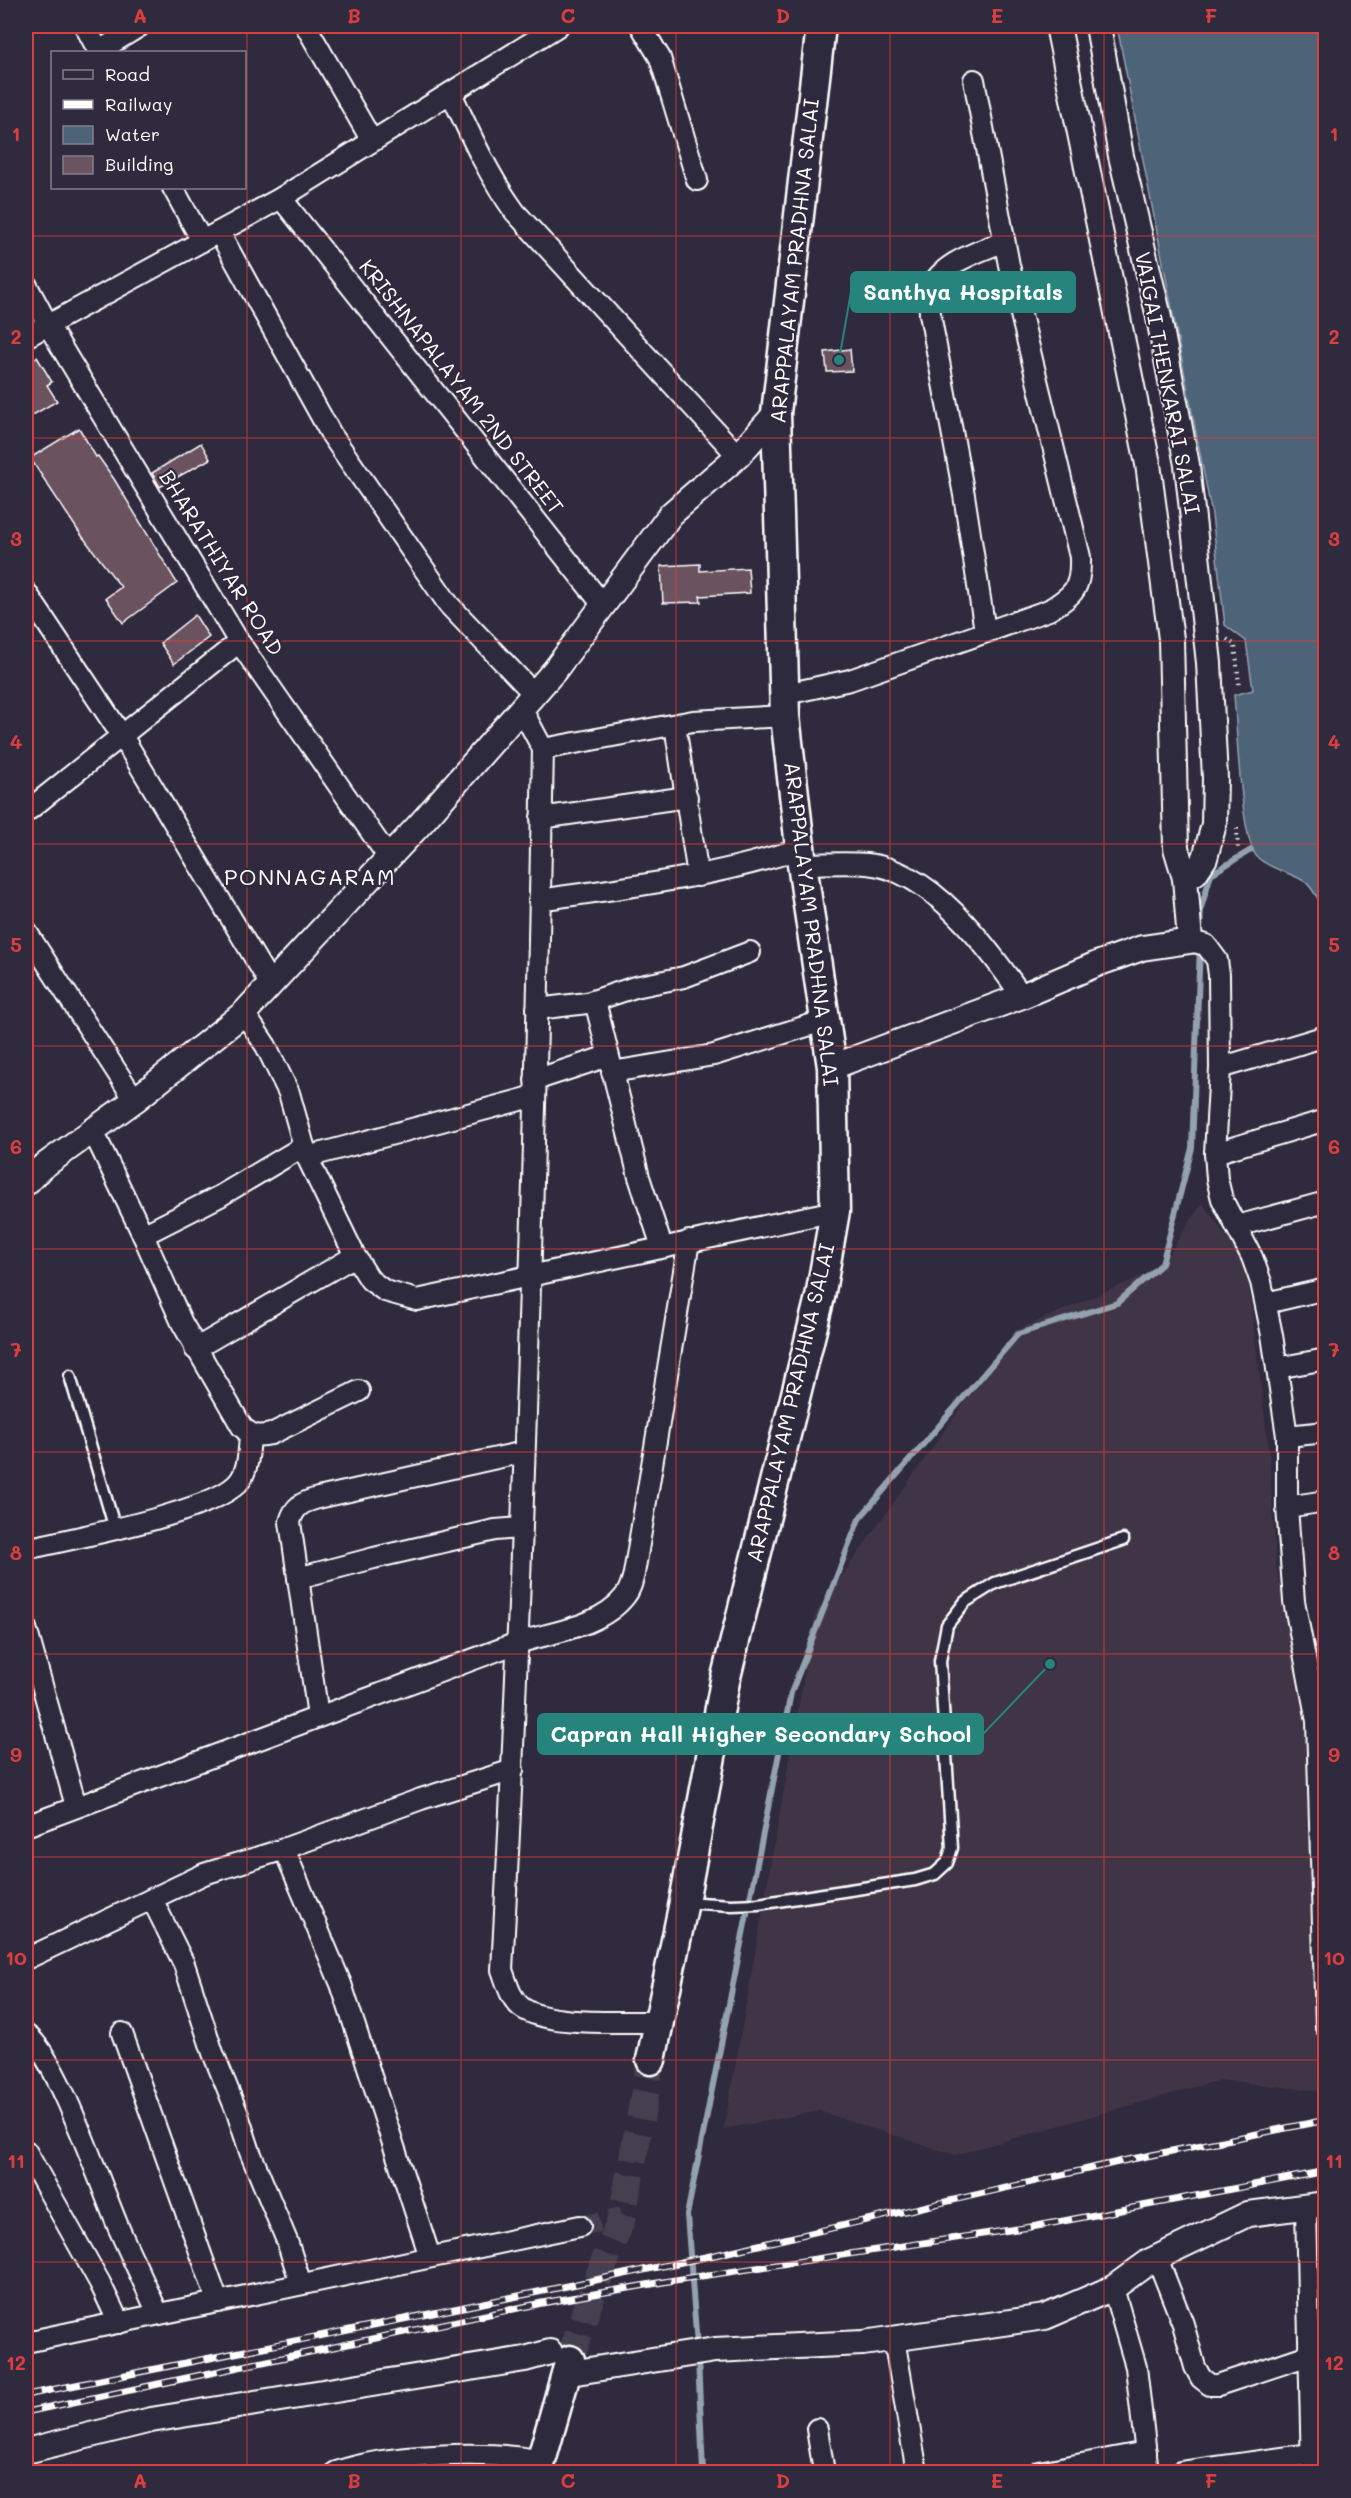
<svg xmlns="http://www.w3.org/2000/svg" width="1351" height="2498" font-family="Mali,sans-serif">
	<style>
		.built { fill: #413647 }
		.water { fill: #4d6378; stroke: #94a1ae; stroke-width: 1.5 }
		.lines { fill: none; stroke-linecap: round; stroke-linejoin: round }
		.stream { stroke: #94a1ae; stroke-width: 6 }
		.building { fill: #6b535f; stroke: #fff; stroke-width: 1.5 }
		.minor-tunnel { stroke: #443f50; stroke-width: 20; stroke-dasharray: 20 10; stroke-linecap: butt }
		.secondary-tunnel { stroke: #443f50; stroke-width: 28; stroke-dasharray: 28 14; stroke-linecap: butt }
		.service-casing { stroke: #fff; stroke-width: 15 }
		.minor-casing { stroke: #fff; stroke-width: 24 }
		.tertiary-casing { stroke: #fff; stroke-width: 28 }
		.secondary-casing { stroke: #fff; stroke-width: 33 }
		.path { stroke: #fff; stroke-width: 4; stroke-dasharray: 1.5 4.5; stroke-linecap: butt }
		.service { stroke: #2f2a3d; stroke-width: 10 }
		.minor { stroke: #2f2a3d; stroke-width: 20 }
		.tertiary { stroke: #2f2a3d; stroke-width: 24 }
		.secondary { stroke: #2f2a3d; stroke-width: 28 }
		.rail-casing { stroke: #fff; stroke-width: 7 }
		.rail { stroke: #2f2a3d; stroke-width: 4.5; stroke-dasharray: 14; stroke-linecap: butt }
		.grid { fill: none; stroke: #da3e3e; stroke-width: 1.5; stroke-opacity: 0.55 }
		.labels { text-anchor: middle; stroke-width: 4.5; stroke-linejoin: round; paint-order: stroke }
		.street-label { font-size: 21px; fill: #fff; stroke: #2f2a3d }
		.neighbourhood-label { font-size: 22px; letter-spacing: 1.5px; fill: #fff; stroke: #2f2a3d }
		.leader { fill: none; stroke: #27847c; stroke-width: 2 }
		.callout-dot { fill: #27847c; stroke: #2f2a3d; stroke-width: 2 }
		.callout { fill: #27847c; stroke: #27847c; stroke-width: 2 }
		.callout-label { font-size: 22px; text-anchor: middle; font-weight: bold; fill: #fff }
		.neatline { fill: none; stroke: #da3e3e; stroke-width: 2 }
		.grid-label { font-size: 20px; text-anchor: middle; font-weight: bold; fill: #da3e3e }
	</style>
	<rect width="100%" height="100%" fill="#2f2a3d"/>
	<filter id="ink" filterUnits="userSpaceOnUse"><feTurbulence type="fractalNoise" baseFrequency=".0167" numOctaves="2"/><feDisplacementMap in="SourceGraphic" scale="12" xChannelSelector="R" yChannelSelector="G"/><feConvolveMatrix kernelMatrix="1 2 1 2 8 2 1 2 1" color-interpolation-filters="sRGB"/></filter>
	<g filter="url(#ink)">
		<!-- built -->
		<polygon class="built" points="1202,1203 1246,1264 1269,1452 1276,1566 1304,1714 1320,2091 1220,2080 955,2155 819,2111 724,2129 815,1614 1015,1331 1160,1268"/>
		<!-- water -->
		<path class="water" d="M1117,26H1325V911C1320,902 1312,886 1304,881C1289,872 1272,870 1258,858C1240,842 1237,724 1234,695L1253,690L1246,641L1225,625L1212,515Z"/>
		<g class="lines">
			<!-- stream -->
			<g class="stream">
				<polyline points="1200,930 1201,908 1211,874 1251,850"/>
				<polyline points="697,2346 687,2215 791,1693 859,1519 1018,1334 1117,1303 1162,1264 1192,1148 1200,946"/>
				<polyline points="698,2359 703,2472"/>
			</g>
		</g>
		<!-- building -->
		<g class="building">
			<polygon points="850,349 852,371 827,372 825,352"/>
			<polygon points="37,357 52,382 47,385 57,401 26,419 26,364"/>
			<polygon points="79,428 96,457 98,456 114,479 177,583 123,623 106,598 121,587 79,532 30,458"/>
			<polygon points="201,443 210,459 160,487 152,473"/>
			<polygon points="700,564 700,571 748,568 750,593 700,596 701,602 663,603 661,566"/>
			<polygon points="195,615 209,637 174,664 160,643"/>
		</g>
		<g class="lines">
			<!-- minor-tunnel -->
			<polyline class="minor-tunnel" points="580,2226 622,2217"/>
			<!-- secondary-tunnel -->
			<polyline class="secondary-tunnel" points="570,2360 587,2307 622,2217 651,2060"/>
			<defs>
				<g id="service">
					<polyline points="70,1376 115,1529"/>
					<polyline points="684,1902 731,1905 758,1904 915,1880 935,1874 947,1863 952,1848 940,1661 947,1625 965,1602 995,1583 1123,1540"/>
				</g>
				<g id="minor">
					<polyline points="85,26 99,52"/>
					<polyline points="306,26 372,141"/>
					<polyline points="641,26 660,58 697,180"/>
					<polyline points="99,51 140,26"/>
					<path d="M451,93C470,134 488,175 515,212L738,456"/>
					<polyline points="173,188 202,241"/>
					<polyline points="281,198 603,605"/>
					<polyline points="219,232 331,434 449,605 534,694"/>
					<polyline points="26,284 48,325 239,642 389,858"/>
					<polyline points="26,337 281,198 558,26"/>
					<polyline points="26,592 122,736 271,985"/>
					<path d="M985,631L964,495L930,314C930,307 928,297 930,290C941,262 979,252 1004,241"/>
					<path d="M786,694L850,680L1049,610C1075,594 1081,588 1080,557L1009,265L974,80"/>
					<path d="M521,708L543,749C535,1156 524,1563 502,1970C507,1983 510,1998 521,2007C547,2027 625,2021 658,2022"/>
					<polyline points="675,725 698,876"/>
					<polyline points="543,749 693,721 785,716"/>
					<polyline points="26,812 239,642"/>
					<polyline points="541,818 687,797"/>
					<path d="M802,864C824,864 846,862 867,864C932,870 987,947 1022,996"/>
					<path d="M539,900C628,887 717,877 802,848"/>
					<polyline points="26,931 135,1100"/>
					<polyline points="1190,941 1206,945 1217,960 1219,975 1220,1068 1215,1153 1217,1179 1222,1199 1252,1257 1261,1282 1272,1335 1287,1436 1287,1507 1294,1601 1317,1721 1326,2027"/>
					<polyline points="595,1001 639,1177 662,1247"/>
					<polyline points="537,1009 587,1003 635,987 684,977 750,952"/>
					<polyline points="244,1013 266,1046 289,1093 307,1157 355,1256 370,1280 385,1291 417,1300 835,1211"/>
					<polyline points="1220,1068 1326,1036"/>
					<polyline points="612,1072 714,1055 826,1020"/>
					<polyline points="535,1080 608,1056"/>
					<path d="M93,1131L143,1235L182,1323L242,1427C252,1436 258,1437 271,1434L359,1391"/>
					<polyline points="1215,1153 1326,1120"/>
					<polyline points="307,1157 535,1096"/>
					<polyline points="1237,1226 1326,1202"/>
					<polyline points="143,1235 220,1196 304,1146"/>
					<polyline points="1266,1303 1326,1289"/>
					<polyline points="195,1349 355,1256"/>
					<polyline points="1277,1368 1326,1359"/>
					<polyline points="1287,1436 1326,1432"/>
					<polyline points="1287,1507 1326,1501"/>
					<path d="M26,1549C67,1539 221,1512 241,1479C249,1466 249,1448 250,1434"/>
					<polyline points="298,1578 374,1558 495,1530 521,1528"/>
					<polyline points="26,1628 76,1806"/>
					<path d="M318,1716L290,1522C294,1506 303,1502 318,1498L524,1452"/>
					<path d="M26,1826L517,1643C552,1632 601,1627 625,1596C630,1590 632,1582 634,1574L689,1241"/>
					<polyline points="284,1849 341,1984 430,2257"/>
					<polyline points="152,1899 184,1964 213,2053 237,2112 250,2152 287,2241 301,2284"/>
					<polyline points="26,1959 204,1874 275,1852 421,1799 513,1770"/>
					<polyline points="122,2033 218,2302"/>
					<path d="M26,2035C54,2048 104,2195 120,2231C132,2258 146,2286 158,2314"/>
					<polyline points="26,2151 100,2283 119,2323"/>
					<polyline points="1306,2207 1312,2472"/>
					<polyline points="1157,2258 1183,2324 1195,2367 1201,2378 1210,2385 1218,2385 1309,2355"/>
					<polyline points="1113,2288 1136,2367 1148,2472"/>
					<polyline points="894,2339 917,2472"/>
					<polyline points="26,2342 580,2226"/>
					<polyline points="817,2429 824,2472"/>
					<path d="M336,2472C388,2454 487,2450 541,2461"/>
					<polyline points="1039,2472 1146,2452"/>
					<polyline points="1181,2472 1311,2454"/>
				</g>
				<g id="tertiary">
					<polyline points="1098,26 1121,156 1158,313 1187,465 1209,663 1215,778 1214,824 1205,858 1195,873 1185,878"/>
					<polyline points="832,1067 1022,996 1097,964 1142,948 1190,941 1185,878 1176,848 1171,639 1148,464 1058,26"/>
					<polyline points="26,1183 41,1168 135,1100 244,1013 422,822 555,670 671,514 738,456 776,413"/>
					<polyline points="564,2374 715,2350 863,2343 1045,2317 1113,2288 1150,2261 1248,2214 1326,2204"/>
					<polyline points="26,2451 151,2420 525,2359 550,2352"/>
				</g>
				<g id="secondary">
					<polyline points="651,2060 684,1902 725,1681 820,1297 835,1211 832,1067 802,864 785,716 776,413 821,26"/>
					<polyline points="538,2472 570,2360"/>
				</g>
			</defs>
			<!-- service casing -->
			<use href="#service" class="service-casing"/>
			<!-- minor casing -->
			<use href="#minor" class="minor-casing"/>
			<!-- tertiary casing -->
			<use href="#tertiary" class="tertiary-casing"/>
			<!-- secondary casing -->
			<use href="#secondary" class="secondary-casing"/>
			<!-- path -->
			<g class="path">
				<polyline points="1227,639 1235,645 1239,684"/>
				<polyline points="1237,828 1238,850"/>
			</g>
			<!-- service -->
			<use href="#service" class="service"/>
			<!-- minor -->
			<use href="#minor" class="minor"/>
			<!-- tertiary -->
			<use href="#tertiary" class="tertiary"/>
			<!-- secondary -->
			<use href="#secondary" class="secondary"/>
			<defs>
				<g id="rail">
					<polyline points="26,2395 543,2291 715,2255 1127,2160 1326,2120"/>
					<polyline points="26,2412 542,2303 675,2280 1037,2226 1326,2171"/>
				</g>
			</defs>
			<!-- rail casing -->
			<use href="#rail" class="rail-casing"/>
			<!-- rail -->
			<use href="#rail" class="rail"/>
		</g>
	</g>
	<!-- grid -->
	<path class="grid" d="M247,26V2472M461,26V2472M676,26V2472M890,26V2472M1104,26V2472M26,236H1326M26,438H1326M26,641H1326M26,844H1326M26,1046H1326M26,1249H1326M26,1452H1326M26,1654H1326M26,1857H1326M26,2060H1326M26,2262H1326"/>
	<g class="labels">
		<!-- street labels -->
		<g class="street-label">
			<text transform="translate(795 261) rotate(-84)" y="7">ARAPPALAYAM PRADHNA SALAI</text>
			<text transform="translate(1167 383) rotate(79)" y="7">VAIGAI THENKARAI SALAI</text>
			<text transform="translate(461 387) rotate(52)" y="7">KRISHNAPALAYAM 2ND STREET</text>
			<text transform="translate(221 563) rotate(58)" y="7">BHARATHIYAR ROAD</text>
			<text transform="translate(811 924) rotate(83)" y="7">ARAPPALAYAM PRADHNA SALAI</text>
			<text transform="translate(791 1403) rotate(-77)" y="7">ARAPPALAYAM PRADHNA SALAI</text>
		</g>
		<!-- neighbourhood labels -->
		<g class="neighbourhood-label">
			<text x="310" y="885">PONNAGARAM</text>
		</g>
	</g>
	<!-- callouts -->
	<path class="leader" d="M839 360L851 292M1050 1664L983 1734"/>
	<g class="callout-dot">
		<circle cx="839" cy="360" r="6"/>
		<circle cx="1050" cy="1664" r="6"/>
	</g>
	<g class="callout">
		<rect x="851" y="272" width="224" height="40" rx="6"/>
		<rect x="538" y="1714" width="445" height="40" rx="6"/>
	</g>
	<g class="callout-label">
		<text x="963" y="300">Santhya Hospitals</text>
		<text x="761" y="1742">Capran Hall Higher Secondary School</text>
	</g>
	<!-- margin -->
	<rect width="1351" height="2498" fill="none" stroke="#2f2a3d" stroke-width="66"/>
	<!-- legend -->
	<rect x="51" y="51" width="195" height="138" fill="#2f2a3d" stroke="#827f8b" stroke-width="1.5"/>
	<rect x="63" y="70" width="30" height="9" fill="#2f2a3d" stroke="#827f8b" stroke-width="1.5"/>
	<text x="105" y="81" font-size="18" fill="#ffffff">Road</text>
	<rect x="63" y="100" width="30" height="9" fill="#ffffff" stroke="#827f8b" stroke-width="1.5"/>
	<text x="105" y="111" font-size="18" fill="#ffffff">Railway</text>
	<rect x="63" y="126" width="30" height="18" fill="#4d6378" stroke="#827f8b" stroke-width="1.5"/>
	<text x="105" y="141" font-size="18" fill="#ffffff">Water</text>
	<rect x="63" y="156" width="30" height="18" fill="#6b535f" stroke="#827f8b" stroke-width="1.5"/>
	<text x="105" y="171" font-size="18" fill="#ffffff">Building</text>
	<rect x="33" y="33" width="1285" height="2432" class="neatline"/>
	<g class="grid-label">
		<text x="140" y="23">A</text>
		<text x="354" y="23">B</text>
		<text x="568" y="23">C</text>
		<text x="783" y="23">D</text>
		<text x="997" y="23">E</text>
		<text x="1211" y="23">F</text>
		<text x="16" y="141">1</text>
		<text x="1334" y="141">1</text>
		<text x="16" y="344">2</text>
		<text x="1334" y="344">2</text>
		<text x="16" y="546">3</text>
		<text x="1334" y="546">3</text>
		<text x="16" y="749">4</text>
		<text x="1334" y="749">4</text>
		<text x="16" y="952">5</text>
		<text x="1334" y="952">5</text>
		<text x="16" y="1154">6</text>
		<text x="1334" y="1154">6</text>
		<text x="16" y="1357">7</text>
		<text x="1334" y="1357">7</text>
		<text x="16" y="1560">8</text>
		<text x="1334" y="1560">8</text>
		<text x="16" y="1762">9</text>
		<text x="1334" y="1762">9</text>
		<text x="16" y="1965">10</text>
		<text x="1334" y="1965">10</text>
		<text x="16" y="2168">11</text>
		<text x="1334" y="2168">11</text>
		<text x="16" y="2370">12</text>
		<text x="1334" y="2370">12</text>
		<text x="140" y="2488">A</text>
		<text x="354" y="2488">B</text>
		<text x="568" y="2488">C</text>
		<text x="783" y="2488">D</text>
		<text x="997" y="2488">E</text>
		<text x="1211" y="2488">F</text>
	</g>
</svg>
